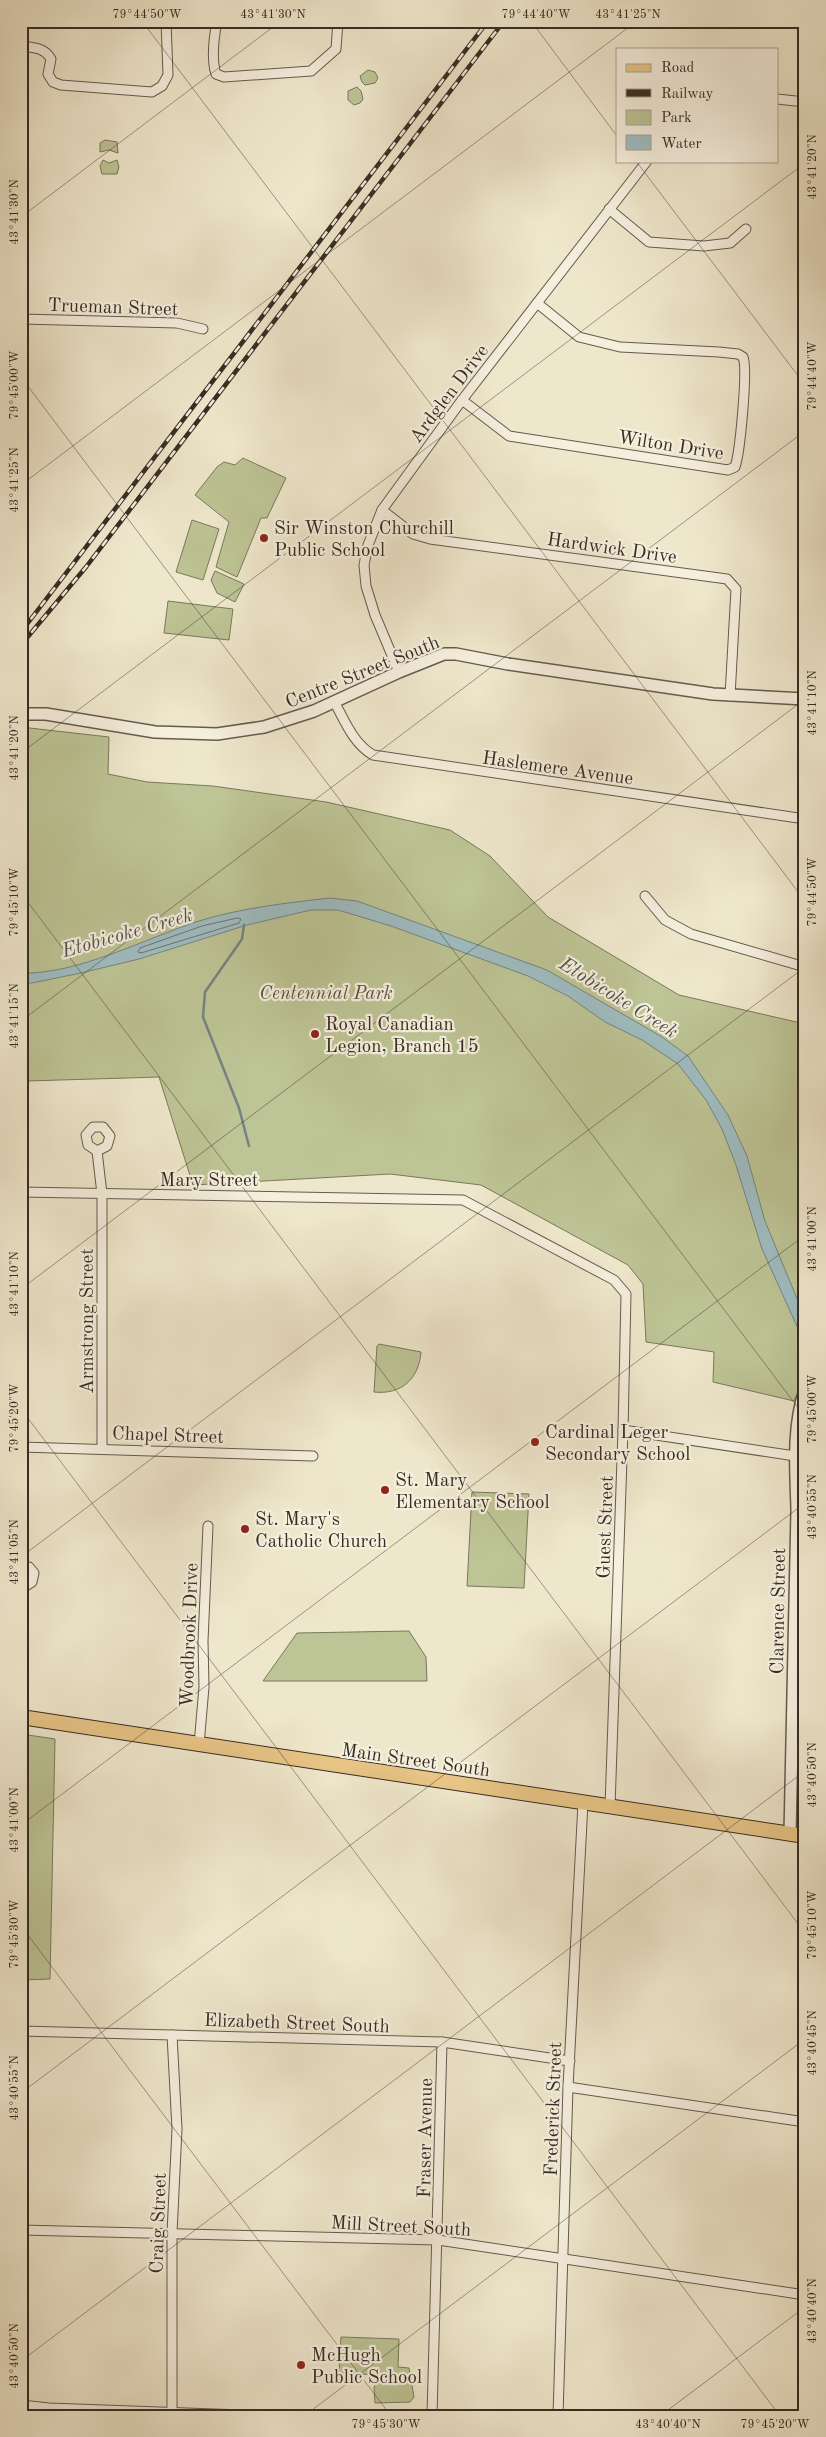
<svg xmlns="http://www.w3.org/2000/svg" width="826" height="2437" font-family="'Old Standard TT',serif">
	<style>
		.green { fill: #bdc495; stroke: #7a785c }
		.water { fill: #9fbdc2; stroke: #758382 }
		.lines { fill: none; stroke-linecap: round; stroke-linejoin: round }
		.shore { stroke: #6b7472; stroke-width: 1 }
		.stream { stroke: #758382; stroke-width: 2.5 }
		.minor-casing { stroke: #655b4d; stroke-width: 11 }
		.tertiary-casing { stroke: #655b4d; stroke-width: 14 }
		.primary-casing { stroke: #372c23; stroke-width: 16 }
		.minor { stroke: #f5efde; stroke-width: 9 }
		.tertiary { stroke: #f5efde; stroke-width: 11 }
		.primary { stroke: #e8c486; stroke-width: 14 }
		.rail-casing { stroke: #372c23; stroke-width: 4.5 }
		.rail { stroke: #f5efde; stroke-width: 2.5; stroke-dasharray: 8; stroke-linecap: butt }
		.ticks { fill: none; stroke: #372c23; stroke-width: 1; stroke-opacity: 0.45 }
		.poi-dot { fill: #8f2418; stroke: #f5efde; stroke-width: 2 }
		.labels { text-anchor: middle; stroke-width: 4.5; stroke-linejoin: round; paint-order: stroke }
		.street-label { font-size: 19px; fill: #372c23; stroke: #f5efde }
		.poi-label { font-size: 19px; fill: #372c23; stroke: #f5efde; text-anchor: start }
		.park-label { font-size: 19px; font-style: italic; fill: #585240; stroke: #f5efde }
		.water-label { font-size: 20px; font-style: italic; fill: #51504b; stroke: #f5efde }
		.neatline { fill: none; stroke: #372c23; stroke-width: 2 }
		.ticks-label { font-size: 12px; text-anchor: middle; fill: #372c23 }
	</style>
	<rect width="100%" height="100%" fill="#efe7cc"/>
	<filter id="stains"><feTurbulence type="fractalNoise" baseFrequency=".004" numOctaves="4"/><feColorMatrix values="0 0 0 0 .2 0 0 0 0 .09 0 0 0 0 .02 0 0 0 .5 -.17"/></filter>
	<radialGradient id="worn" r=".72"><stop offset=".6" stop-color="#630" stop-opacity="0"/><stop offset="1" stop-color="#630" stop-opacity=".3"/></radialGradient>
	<!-- green -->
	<g class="green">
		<polygon points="368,70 375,72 378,78 375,83 365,85 362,82 360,76"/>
		<polygon points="357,87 361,91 363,99 360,103 354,105 348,100 348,91"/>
		<polygon points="105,140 117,142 118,153 109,150 100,152 100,143"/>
		<polygon points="103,160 109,163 117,160 119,167 117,174 102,174 100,166"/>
		<polygon points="243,458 286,478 267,518 261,518 237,577 216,567 229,522 195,495 217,467 224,462 235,465"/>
		<polygon points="192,520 219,529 203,580 176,572"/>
		<polygon points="215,571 244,584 235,602 217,593 211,580"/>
		<polygon points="168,601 233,609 229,640 164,633"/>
		<polygon points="21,727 109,737 108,774 147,782 213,786 326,802 450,830 490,856 548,917 679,995 805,1024 805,1377 794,1401 713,1382 714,1352 646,1342 643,1284 628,1265 481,1185 390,1174 193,1185 159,1077 27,1081 21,1085"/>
		<path d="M379,1344L421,1352C419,1379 401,1395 374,1392L377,1346Z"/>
		<polygon points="472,1492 529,1494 524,1588 467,1586"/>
		<polygon points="409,1631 426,1657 427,1681 263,1681 297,1633"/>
		<polygon points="21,1734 55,1739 50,1979 21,1980"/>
		<polygon points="341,2337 399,2339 398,2367 409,2368 414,2397 410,2402 375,2403 374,2387 381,2375 339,2373"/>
	</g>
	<!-- water -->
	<path class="water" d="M330,898L357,901L547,970L662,1037L688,1056L728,1115L747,1156L765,1221L805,1318V1344L762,1249L736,1165L722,1129L706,1100L678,1064L642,1040L605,1022L568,996L528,976L391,926L338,910H311L247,925L139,959L81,973L32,983H21V973C77,975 146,938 199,921C241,908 286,903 330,898Z"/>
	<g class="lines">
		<!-- shore -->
		<polygon class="shore" points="238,918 241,919 239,923 141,953 138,952 140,948 202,926"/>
		<!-- stream -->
		<polyline class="stream" points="244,925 242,939 205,992 203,1017 239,1108 249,1146"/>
		<defs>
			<g id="minor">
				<path d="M217,21C214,37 211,59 216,74L224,77L311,71L336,49L338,21"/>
				<path d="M21,46C34,48 44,47 51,59L48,74L53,82L61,85L152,92L162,86L168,75L166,21"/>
				<polyline points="777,99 805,102"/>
				<polyline points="609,209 649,242 704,246 730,243 746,229"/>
				<polyline points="21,319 177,323 203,329"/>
				<path d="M462,400L509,436L728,470L735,467C740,453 748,369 743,357L738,354L719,352L620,347L579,337L537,303"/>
				<polyline points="382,510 413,534 430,539 727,579 736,589 730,696"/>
				<polyline points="399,672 375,615 366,586 364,565 368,545 382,510 462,400 647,161"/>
				<path d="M335,703C345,722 354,744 373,755L805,819"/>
				<polyline points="645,896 665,920 691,934 805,967"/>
				<polygon points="93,1127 103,1127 110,1136 107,1146 97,1151 88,1145 86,1135"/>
				<polyline points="97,1151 102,1194 102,1448"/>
				<polyline points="21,1192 463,1200 614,1280 626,1294 623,1430 610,1807"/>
				<polyline points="623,1430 795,1456"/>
				<polyline points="21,1447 313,1456"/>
				<polyline points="21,1566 29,1567 34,1573 32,1582 21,1589"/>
				<polyline points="199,1745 204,1687 203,1641 208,1526"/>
				<polyline points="21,2031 442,2042 570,2061"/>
				<polyline points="568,2087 805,2122"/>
				<polyline points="21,2230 438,2240 805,2295"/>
				<polyline points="21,2405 49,2408 272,2416"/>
				<polyline points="172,2412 172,2233 177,2129 172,2035"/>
				<polyline points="432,2416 442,2042"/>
				<polyline points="558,2416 568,2087 583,1803"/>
			</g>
			<g id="tertiary">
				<polyline points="21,714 46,714 155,732 217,734 264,727 314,711 399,672 444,654 456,654 508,664 713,694 805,699"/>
				<path d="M790,1834L797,1510C796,1471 792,1428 805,1390"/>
			</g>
			<polyline id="primary" points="21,1717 805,1836"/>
		</defs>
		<!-- minor casing -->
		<use href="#minor" class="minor-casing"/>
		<!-- tertiary casing -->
		<use href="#tertiary" class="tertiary-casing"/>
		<!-- primary casing -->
		<use href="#primary" class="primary-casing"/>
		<!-- minor -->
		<use href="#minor" class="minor"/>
		<!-- tertiary -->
		<use href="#tertiary" class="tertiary"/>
		<!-- primary -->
		<use href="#primary" class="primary"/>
		<defs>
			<g id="rail">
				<polyline points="21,632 488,21"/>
				<polyline points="21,645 86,567 504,21"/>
			</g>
		</defs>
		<!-- rail casing -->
		<use href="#rail" class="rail-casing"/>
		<!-- rail -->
		<use href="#rail" class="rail"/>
	</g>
	<!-- ticks -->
	<path class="ticks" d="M142,21L805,901M531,21L617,136M636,161L805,385M21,217L281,21M21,377L805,1417M21,485L637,21M21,753L805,163M21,893L805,1933M21,1021L805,431M21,1289L805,699M21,1409L780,2416M21,1557L805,967M21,1825L805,1235M21,1926L391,2416M21,2093L805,1503M21,2361L805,1771M304,2416L805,2039M660,2416L805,2307"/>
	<!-- markers -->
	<g class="poi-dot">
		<circle cx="264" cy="538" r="5"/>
		<circle cx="315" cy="1034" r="5"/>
		<circle cx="535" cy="1442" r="5"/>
		<circle cx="385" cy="1490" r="5"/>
		<circle cx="245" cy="1529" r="5"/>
		<circle cx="301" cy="2365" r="5"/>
	</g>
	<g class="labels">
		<!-- street labels -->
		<g class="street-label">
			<text transform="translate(113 306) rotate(2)" y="7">Trueman Street</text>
			<text transform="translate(448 393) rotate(-53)" y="7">Ardglen Drive</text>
			<text transform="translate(671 444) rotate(9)" y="7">Wilton Drive</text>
			<text transform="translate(612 547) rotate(8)" y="7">Hardwick Drive</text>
			<text transform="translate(362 671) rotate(-22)" y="7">Centre Street South</text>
			<text transform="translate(558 767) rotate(8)" y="7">Haslemere Avenue</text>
			<text x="209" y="1186">Mary Street</text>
			<text transform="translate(86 1321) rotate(-90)" y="7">Armstrong Street</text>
			<text transform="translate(168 1434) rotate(2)" y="7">Chapel Street</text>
			<text transform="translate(604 1527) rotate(-88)" y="7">Guest Street</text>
			<text transform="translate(777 1611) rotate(-89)" y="7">Clarence Street</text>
			<text transform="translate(188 1635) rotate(-88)" y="7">Woodbrook Drive</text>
			<text transform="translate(416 1759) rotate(8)" y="7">Main Street South</text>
			<text transform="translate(297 2022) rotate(2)" y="7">Elizabeth Street South</text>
			<text transform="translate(552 2109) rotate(-88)" y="7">Frederick Street</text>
			<text transform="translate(424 2138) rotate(-89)" y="7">Fraser Avenue</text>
			<text transform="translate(157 2223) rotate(-88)" y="7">Craig Street</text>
			<text transform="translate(401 2225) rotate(3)" y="7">Mill Street South</text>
		</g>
		<!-- poi labels -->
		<g class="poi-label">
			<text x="274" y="534">Sir Winston Churchill<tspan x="274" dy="22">Public School</tspan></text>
			<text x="325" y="1030">Royal Canadian<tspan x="325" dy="22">Legion, Branch 15</tspan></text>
			<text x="545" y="1438">Cardinal Leger<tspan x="545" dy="22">Secondary School</tspan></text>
			<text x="395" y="1486">St. Mary<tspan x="395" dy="22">Elementary School</tspan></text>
			<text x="255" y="1525">St. Mary's<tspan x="255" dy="22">Catholic Church</tspan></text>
			<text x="311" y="2361">McHugh<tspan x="311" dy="22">Public School</tspan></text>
		</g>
		<!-- park labels -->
		<g class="park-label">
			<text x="326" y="999">Centennial Park</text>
		</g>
		<!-- water labels -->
		<g class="water-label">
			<text transform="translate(127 932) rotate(-16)" y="7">Etobicoke Creek</text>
			<text transform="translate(619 997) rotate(32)" y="7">Etobicoke Creek</text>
		</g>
	</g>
	<!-- margin -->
	<rect width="826" height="2437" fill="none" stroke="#efe7cc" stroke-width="55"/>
	<!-- legend -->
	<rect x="616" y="48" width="162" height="115" fill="#f5efde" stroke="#a9a193"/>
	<rect x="626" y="64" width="25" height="8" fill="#e8c486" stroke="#a9a193"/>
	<text x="661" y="72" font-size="15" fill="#372c23">Road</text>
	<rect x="626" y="89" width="25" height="8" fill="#372c23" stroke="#a9a193"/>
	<text x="661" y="98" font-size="15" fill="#372c23">Railway</text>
	<rect x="626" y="110" width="25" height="15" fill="#bdc495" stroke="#a9a193"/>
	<text x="661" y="122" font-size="15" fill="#372c23">Park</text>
	<rect x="626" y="135" width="25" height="15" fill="#9fbdc2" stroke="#a9a193"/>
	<text x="661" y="148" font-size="15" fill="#372c23">Water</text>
	<rect x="28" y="28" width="770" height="2382" class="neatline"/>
	<g class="ticks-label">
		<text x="147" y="18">79°44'50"W</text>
		<text x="273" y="18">43°41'30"N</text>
		<text x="536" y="18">79°44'40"W</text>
		<text x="628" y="18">43°41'25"N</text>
		<text transform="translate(812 167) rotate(-90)" y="4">43°41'20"N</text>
		<text transform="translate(14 212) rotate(-90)" y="4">43°41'30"N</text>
		<text transform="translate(812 376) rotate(-90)" y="4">79°44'40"W</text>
		<text transform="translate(14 385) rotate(-90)" y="4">79°45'00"W</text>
		<text transform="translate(14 480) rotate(-90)" y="4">43°41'25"N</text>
		<text transform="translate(812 703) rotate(-90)" y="4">43°41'10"N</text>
		<text transform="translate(14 748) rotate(-90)" y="4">43°41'20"N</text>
		<text transform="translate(812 892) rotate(-90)" y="4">79°44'50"W</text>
		<text transform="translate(14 902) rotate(-90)" y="4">79°45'10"W</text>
		<text transform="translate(14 1016) rotate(-90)" y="4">43°41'15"N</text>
		<text transform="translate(812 1239) rotate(-90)" y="4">43°41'00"N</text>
		<text transform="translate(14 1284) rotate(-90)" y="4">43°41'10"N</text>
		<text transform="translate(812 1409) rotate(-90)" y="4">79°45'00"W</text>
		<text transform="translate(14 1418) rotate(-90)" y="4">79°45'20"W</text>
		<text transform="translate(812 1507) rotate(-90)" y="4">43°40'55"N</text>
		<text transform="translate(14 1552) rotate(-90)" y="4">43°41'05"N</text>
		<text transform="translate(812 1775) rotate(-90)" y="4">43°40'50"N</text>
		<text transform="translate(14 1820) rotate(-90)" y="4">43°41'00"N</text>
		<text transform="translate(812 1925) rotate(-90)" y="4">79°45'10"W</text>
		<text transform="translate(14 1934) rotate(-90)" y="4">79°45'30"W</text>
		<text transform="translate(812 2043) rotate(-90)" y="4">43°40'45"N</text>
		<text transform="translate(14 2088) rotate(-90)" y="4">43°40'55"N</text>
		<text transform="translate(812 2311) rotate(-90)" y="4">43°40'40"N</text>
		<text transform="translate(14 2356) rotate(-90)" y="4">43°40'50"N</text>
		<text x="386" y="2428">79°45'30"W</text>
		<text x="668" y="2428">43°40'40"N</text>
		<text x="775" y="2428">79°45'20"W</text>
	</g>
	<rect width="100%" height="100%" filter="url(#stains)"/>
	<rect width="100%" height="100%" fill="url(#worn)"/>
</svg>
